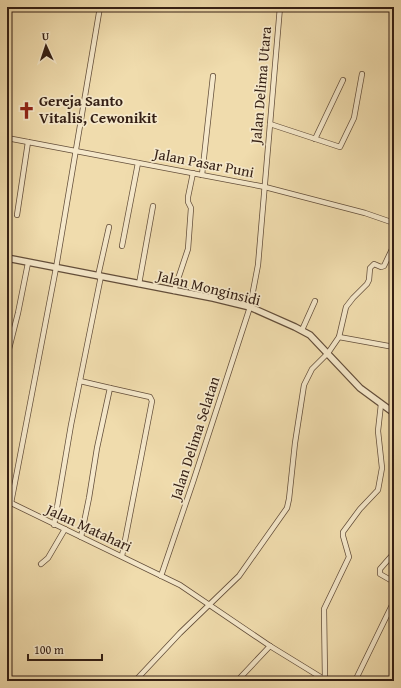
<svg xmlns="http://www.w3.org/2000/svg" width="401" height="688" font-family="'Gentium Book Plus',serif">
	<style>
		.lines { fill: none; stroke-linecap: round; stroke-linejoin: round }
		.minor-casing { stroke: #634e3a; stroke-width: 6 }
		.tertiary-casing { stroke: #634e3a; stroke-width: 8 }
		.minor { stroke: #f5e8ca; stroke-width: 4.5 }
		.tertiary { stroke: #f5e8ca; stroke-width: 5.5 }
		.labels { text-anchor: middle; stroke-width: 3.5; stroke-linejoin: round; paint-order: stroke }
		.street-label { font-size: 15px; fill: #341f14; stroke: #f5e8ca }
		.poi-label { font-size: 15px; font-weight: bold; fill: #341f14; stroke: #f5e8ca; text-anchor: start }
	</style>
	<rect width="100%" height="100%" fill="#f0dcad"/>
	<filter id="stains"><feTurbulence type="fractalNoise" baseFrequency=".005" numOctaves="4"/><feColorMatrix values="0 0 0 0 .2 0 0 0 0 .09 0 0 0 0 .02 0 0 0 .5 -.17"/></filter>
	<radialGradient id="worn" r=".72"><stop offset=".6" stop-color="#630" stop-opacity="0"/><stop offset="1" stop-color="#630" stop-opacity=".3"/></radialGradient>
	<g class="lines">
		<defs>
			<g id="minor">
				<polyline points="270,124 340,147 354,118 362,74"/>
				<polyline points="7,138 265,187 365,213 394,223"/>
				<polyline points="315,139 343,80"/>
				<polyline points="202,175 213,76"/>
				<polyline points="17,215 28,142"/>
				<polyline points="122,246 138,163"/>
				<polyline points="98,276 109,227"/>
				<polyline points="139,284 153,206"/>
				<polyline points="174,291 188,249 191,208 188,202 188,197 193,173"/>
				<polyline points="302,330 315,301"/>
				<polyline points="339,337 394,347"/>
				<polyline points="7,357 18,313 28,263"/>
				<polyline points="80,381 110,388 97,448 89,498 81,537"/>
				<polyline points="110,388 150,397 152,401 122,556"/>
				<polyline points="7,501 180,585 270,646 327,681"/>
				<polyline points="7,510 11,503 56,268 100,7"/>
				<polyline points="54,525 71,425 101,276"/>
				<polyline points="394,553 380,569 380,574 394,582"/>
				<polyline points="41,564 48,558 65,529"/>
				<polyline points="161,576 193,482 250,307 258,265 280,7"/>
				<polyline points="325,680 324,609 349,557 343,536 343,532 360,509 378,490 382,468 378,431 381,404"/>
				<polyline points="135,681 180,633 239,576 287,508 289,499 295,443 304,385 312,369 328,353 339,337 346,307 353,298 367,284 369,280 370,268 374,264 381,267 384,266 394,245"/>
				<polyline points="237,681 270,646"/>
				<polyline points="355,681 394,601"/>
			</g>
			<polyline id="tertiary" points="7,258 213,298 250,307 295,327 310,335 360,388 394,413"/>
		</defs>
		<!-- minor casing -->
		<use href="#minor" class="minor-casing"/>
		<!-- tertiary casing -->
		<use href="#tertiary" class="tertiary-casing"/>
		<!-- minor -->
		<use href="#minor" class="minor"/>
		<!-- tertiary -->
		<use href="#tertiary" class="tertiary"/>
	</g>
	<!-- icons -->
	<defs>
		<symbol id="church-bare" viewBox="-9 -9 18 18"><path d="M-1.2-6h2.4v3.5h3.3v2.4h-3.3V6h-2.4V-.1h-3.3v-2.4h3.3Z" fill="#8f2418" stroke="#f5e8ca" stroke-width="2.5" paint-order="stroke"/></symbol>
	</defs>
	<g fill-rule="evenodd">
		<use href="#church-bare" x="14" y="98" width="25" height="25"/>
	</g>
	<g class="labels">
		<!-- street labels -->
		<g class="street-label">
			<text transform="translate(261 85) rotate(-85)" y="5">Jalan Delima Utara</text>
			<text transform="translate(204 163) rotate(11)" y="5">Jalan Pasar Puni</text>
			<text transform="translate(209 288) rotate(14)" y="5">Jalan Monginsidi</text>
			<text transform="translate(195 438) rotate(-72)" y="5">Jalan Delima Selatan</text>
			<text transform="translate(89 528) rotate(25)" y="5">Jalan Matahari</text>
		</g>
		<!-- poi labels -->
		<g class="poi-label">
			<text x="39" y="106">Gereja Santo<tspan x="39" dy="17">Vitalis, Cewonikit</tspan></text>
		</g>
	</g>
	<!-- margin -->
	<rect width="401" height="688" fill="none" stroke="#f0dcad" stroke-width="24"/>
	<rect x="8" y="8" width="385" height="672" fill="none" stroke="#341f14" stroke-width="2"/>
	<rect x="12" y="12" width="377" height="664" fill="none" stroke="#341f14"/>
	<!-- north arrow -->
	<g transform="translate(46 46) rotate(357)" stroke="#f5e8ca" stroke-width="3" paint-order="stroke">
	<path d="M0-3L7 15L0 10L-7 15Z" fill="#341f14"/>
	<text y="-6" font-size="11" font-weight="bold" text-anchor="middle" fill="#341f14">U</text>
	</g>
	<!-- scale -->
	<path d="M28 654v6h74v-6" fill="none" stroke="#341f14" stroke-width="2"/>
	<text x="34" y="654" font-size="12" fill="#341f14" stroke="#f5e8ca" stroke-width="3" paint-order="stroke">100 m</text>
	<rect width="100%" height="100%" filter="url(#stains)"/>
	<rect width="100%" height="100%" fill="url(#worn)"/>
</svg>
